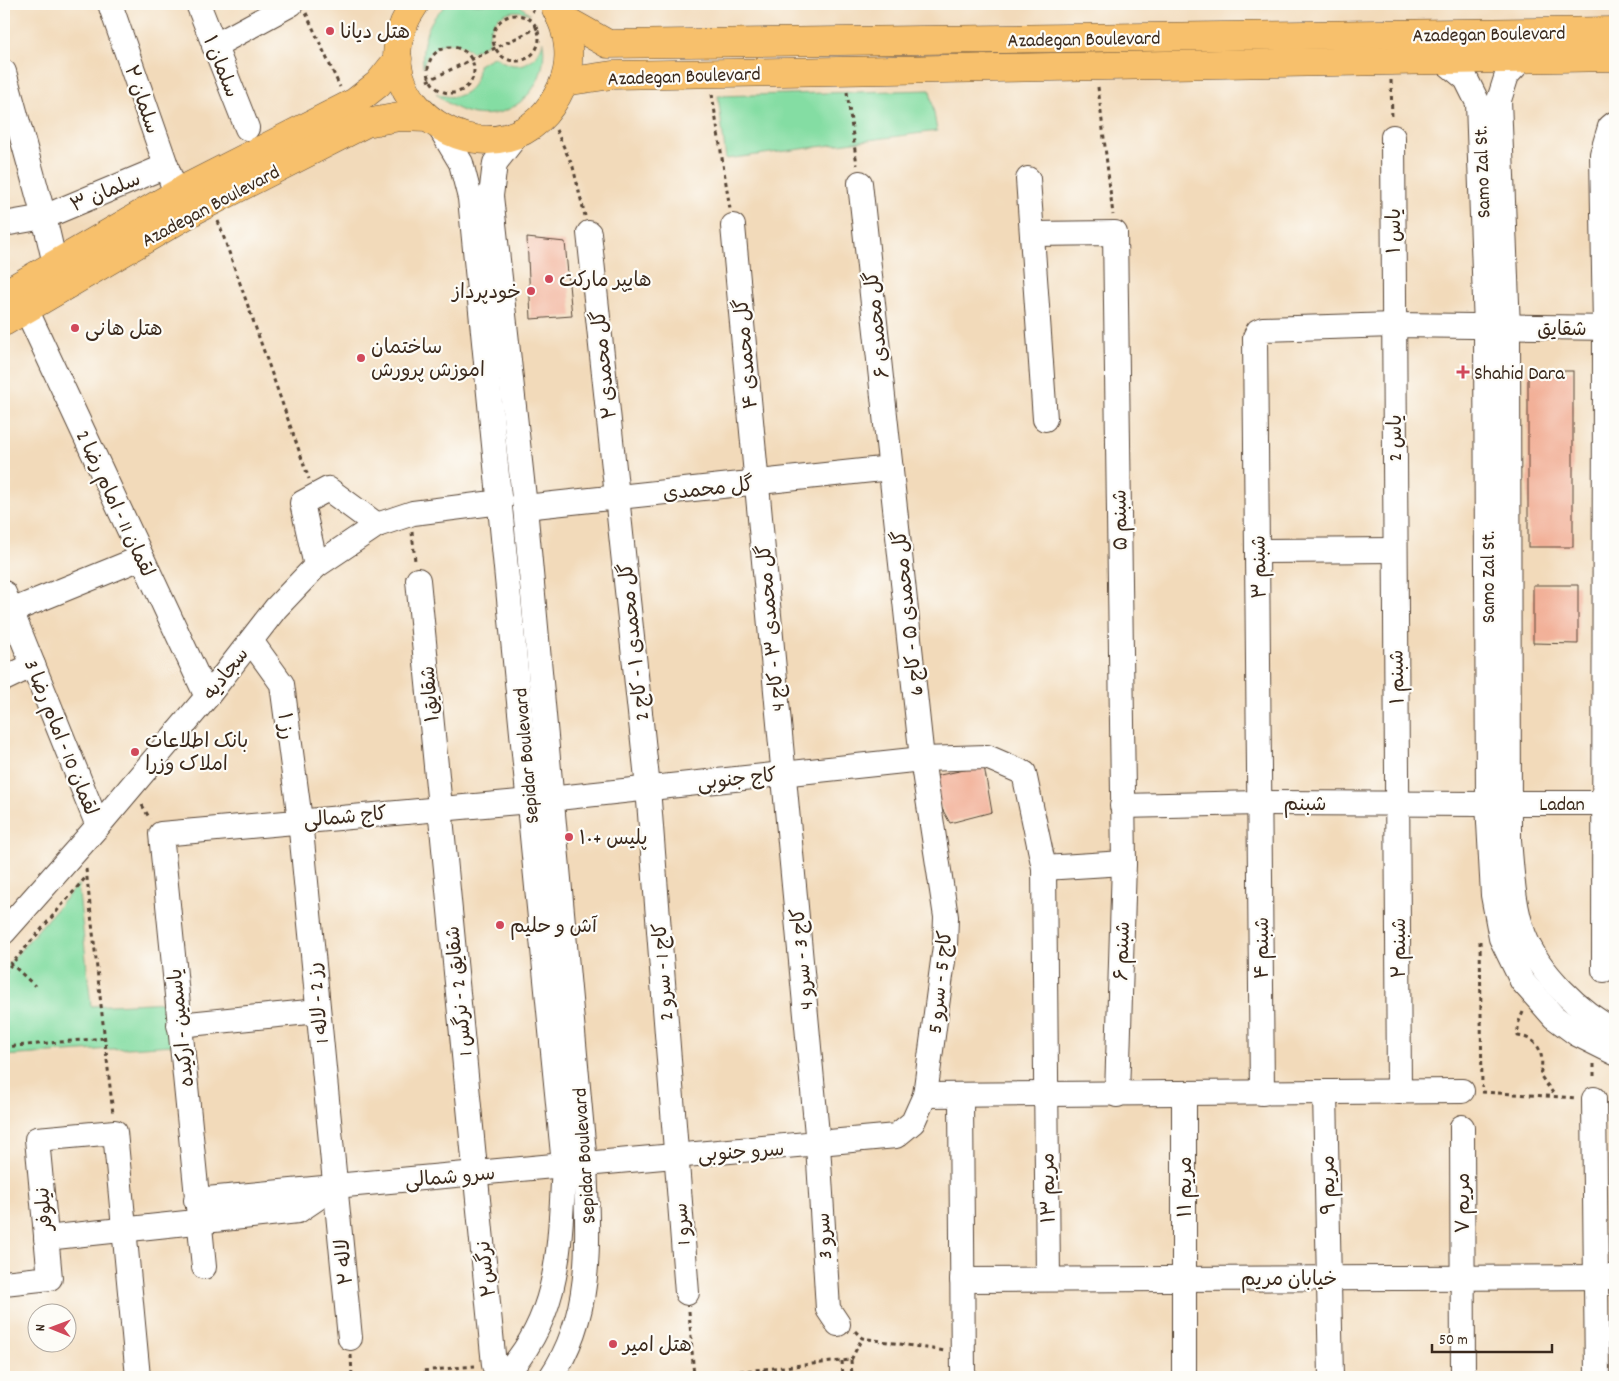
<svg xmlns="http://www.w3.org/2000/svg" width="1619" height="1381" font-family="Dekko,'Playpen Sans Arabic',sans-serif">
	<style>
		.green { fill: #84dda3; stroke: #608460 }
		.building { fill: #f2b098 }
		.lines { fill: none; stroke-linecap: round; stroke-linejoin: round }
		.minor-casing { stroke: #564435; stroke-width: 26 }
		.major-casing { stroke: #564435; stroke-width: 29 }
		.path { stroke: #564435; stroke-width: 3; stroke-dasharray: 4 4; stroke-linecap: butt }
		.minor { stroke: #fff; stroke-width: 24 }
		.major { stroke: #f7c06c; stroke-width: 28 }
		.poi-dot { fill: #d1495b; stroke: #fdfcf7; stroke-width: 2 }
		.labels { text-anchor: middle; stroke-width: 4.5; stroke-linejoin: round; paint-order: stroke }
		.poi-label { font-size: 20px; fill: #3b2a1e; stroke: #fdfcf7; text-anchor: start }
		.street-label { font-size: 20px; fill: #3b2a1e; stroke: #fdfcf7 }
	</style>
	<rect width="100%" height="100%" fill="#fdfcf7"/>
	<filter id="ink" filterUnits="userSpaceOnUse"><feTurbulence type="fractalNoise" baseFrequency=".02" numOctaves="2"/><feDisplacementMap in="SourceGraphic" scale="10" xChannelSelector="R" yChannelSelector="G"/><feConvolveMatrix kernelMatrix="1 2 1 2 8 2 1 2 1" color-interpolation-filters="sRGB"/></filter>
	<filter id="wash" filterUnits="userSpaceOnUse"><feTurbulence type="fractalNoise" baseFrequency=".0096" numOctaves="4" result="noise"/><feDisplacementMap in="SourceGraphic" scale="20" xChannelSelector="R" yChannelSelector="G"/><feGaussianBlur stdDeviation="1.12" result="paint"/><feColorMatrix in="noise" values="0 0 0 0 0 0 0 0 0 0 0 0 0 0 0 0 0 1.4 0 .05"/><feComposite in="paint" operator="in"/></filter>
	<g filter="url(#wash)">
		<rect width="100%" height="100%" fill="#f2daba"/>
		<!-- green -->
		<g class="green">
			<path d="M448,4H518L530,14C508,5 487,19 489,43L472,52C453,35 429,43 423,67C421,42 427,19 448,4Z"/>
			<path d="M543,41C552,105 481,140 436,93C459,104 479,89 478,65L495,56C513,73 538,65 543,41Z"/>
			<polygon points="930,90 937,131 726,159 718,96"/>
			<polygon points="78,884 91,1006 169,1002 173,1045 4,1056 4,969"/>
		</g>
		<g id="blocks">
			<!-- building -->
			<g class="building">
				<polygon points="527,238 565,242 572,316 531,319"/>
				<rect x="1528" y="371" width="45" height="176"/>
				<polygon points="1533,585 1578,585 1578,644 1533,643"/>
				<polygon points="984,766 992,812 950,823 925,778"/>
			</g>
		</g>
	</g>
	<g filter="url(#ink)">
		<use href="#blocks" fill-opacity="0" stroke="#564435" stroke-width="1"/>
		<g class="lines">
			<defs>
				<g id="minor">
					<polyline points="110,4 176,194"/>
					<polyline points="198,4 247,128"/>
					<polyline points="214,46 291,4"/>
					<path d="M1523,58L1507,75L1499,100L1508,328L1509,840C1512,871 1513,905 1524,935C1538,971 1580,1014 1615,1030"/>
					<polyline points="1444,61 1466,79 1478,103 1486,328 1488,804 1493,895 1501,938 1522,981 1554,1017 1577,1034 1615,1053"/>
					<polyline points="4,72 44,217 55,264"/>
					<path d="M440,128L461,163L470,198L564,1165C559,1245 562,1316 503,1377"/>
					<path d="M520,131L495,163L491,196L525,507L585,1164C588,1239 594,1313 551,1377"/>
					<polyline points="1393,137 1399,1092"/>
					<polyline points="1028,179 1045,419"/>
					<polyline points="4,224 44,217 166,166"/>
					<polyline points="733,226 818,1145 828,1309 838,1324"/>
					<polyline points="589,233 648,788 687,1293"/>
					<polyline points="1032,234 1115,233 1124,863 1117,1095"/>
					<polyline points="26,309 207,697"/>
					<polyline points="525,507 891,468"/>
					<polyline points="1258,551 1395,550"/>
					<polyline points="316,566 302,503 328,489 377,525"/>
					<polyline points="418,580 494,1365"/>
					<polyline points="4,593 98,826"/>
					<polyline points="11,611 141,558"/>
					<polyline points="251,641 282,684 300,820 350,1338"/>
					<polyline points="4,679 33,665"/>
					<polyline points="1509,803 1615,803"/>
					<polyline points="1122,806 1260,803 1488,804"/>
					<polyline points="1044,868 1124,863"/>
					<polyline points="4,932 98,826 207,697 276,608 316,566 377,525 413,513 501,502"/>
					<polyline points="1604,970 1605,328 1602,154 1610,127 1615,123"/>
					<polyline points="179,1025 318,1011"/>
					<polyline points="1262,1093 1255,337 1258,331 1263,329 1394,325 1615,328"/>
					<polyline points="1325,1093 1331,1377"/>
					<polyline points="1184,1094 1184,1377"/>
					<polyline points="925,1095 1462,1091"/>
					<polyline points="961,1097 963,1377"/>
					<polyline points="1594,1099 1597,1377"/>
					<polyline points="1462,1127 1463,1377"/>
					<polyline points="585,1164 896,1136 913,1122 925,1095 945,946 946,917 922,759 860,183"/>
					<polyline points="196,1200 334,1187"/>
					<polyline points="46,1238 298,1211 335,1186 564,1165"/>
					<polyline points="204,1267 161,834 530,801 922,759 987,757 1024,773 1044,868 1048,1279"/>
					<polyline points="962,1280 1615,1277"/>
					<polyline points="4,1283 50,1278 37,1139 115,1132 138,1377"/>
				</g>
				<g id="major">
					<path d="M415,4C343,104 509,205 562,86C573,62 569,31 556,9"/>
					<polyline points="560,17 608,44 1615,31"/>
					<polyline points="564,82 612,75 1615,57"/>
					<polyline points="4,294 186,188 355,102 378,84 398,59"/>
					<polyline points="4,322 197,209 366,123 399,117 427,118"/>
				</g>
			</defs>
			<!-- minor casing -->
			<use href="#minor" class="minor-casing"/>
			<!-- major casing -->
			<use href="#major" class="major-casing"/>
			<!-- path -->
			<g class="path">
				<polyline points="526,4 534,12"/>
				<polyline points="306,13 340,87"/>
				<circle cx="516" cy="38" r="23"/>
				<circle cx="451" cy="70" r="23"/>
				<polyline points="1391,80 1392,119"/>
				<polyline points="427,81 541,26"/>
				<polyline points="1098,87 1113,215"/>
				<polyline points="847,92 857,165"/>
				<polyline points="712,94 730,209"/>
				<polyline points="556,130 573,167 585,216"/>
				<polyline points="218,221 309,479"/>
				<polyline points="412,532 415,561"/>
				<polyline points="142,805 150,819"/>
				<polyline points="86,869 113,1114"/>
				<polyline points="1480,941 1482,1087"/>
				<polyline points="4,957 35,986"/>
				<polyline points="4,973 86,877"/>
				<path d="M1523,1012L1518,1024V1036C1540,1038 1545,1056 1540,1075L1556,1097"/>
				<polyline points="4,1047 105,1038"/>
				<polyline points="1594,1064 1594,1080"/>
				<polyline points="1482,1092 1576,1098"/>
				<polyline points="689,1311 694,1377"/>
				<polyline points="855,1331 862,1338 945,1351"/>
				<polyline points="351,1355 352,1377"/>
				<polyline points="851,1360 852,1377"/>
				<polyline points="842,1361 843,1377"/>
				<polyline points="764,1369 851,1360 862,1338"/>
				<polyline points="423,1377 422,1371 475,1366"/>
				<polyline points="676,1377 764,1369 765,1377"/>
			</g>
			<!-- minor -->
			<use href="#minor" class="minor"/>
			<!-- major -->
			<use href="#major" class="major"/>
		</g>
	</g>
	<!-- markers -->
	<g class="poi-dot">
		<circle cx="330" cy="31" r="5"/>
		<circle cx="549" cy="279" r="5"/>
		<circle cx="531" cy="291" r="5"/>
		<circle cx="75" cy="328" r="5"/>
		<circle cx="361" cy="358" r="5"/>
		<path d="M1460.5 364.5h5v5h5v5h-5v5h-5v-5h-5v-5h5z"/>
		<circle cx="135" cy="752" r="5"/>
		<circle cx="569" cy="837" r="5"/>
		<circle cx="500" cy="925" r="5"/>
		<circle cx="613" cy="1344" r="5"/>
	</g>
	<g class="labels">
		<!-- poi labels -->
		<g class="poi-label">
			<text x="340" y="38">هتل دیانا</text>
			<text x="559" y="286">هایپر مارکت</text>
			<text x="521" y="298" text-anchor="end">خودپرداز</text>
			<text x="85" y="335">هتل هانی</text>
			<text x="371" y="353">ساختمان<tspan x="371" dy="23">اموزش پرورش</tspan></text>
			<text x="1474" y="379">Shahid Dara</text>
			<text x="145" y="747">بانک اطلاعات<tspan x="145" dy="23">املاک وزرا</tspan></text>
			<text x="579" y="844">پلیس +۱۰</text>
			<text x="510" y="932">آش و حلیم</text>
			<text x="623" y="1351">هتل امیر</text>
		</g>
		<!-- street labels -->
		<g class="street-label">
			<text transform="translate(1489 33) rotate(-1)" y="7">Azadegan Boulevard</text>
			<text transform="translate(1084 38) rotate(-1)" y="7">Azadegan Boulevard</text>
			<text transform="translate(222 66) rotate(68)" y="7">سلمان ۱</text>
			<text transform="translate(684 75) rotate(-2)" y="7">Azadegan Boulevard</text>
			<text transform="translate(143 99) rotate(71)" y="7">سلمان ۲</text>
			<text transform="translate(1481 172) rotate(-92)" y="7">Samo Zal St.</text>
			<text transform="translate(105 191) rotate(-23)" y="7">سلمان ۳</text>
			<text transform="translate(210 205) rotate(-28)" y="7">Azadegan Boulevard</text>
			<text transform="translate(1393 231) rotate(-90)" y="7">یاس ۱</text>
			<text transform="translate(876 325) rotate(-96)" y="7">گل محمدی ۶</text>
			<text x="1562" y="335">شقایق</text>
			<text transform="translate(745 354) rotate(-95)" y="7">گل محمدی ۴</text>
			<text transform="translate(603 365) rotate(-96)" y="7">گل محمدی ۲</text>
			<text transform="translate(1394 438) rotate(-90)" y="7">یاس 2</text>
			<text transform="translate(708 488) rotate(-6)" y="7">گل محمدی</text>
			<text transform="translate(116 503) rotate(65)" y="7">لقمان 11 - امام رضا 2</text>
			<text transform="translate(1119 520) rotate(-91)" y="7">شبنم ۵</text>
			<text transform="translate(1258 567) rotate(-91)" y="7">شبنم ۳</text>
			<text transform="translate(1487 577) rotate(-90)" y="7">Samo Zal St.</text>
			<text transform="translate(907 613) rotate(-96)" y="7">گل محمدی ۵ - کاج 6</text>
			<text transform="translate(770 628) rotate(-95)" y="7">گل محمدی ۳ - کاج 4</text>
			<text transform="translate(633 642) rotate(-96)" y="7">گل محمدی ۱ - کاج 2</text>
			<text transform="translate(225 673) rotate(-52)" y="7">سجادیه</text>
			<text transform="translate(1396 677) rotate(-91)" y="7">شبنم ۱</text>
			<text transform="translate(429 694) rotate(-95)" y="7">شقایق۱</text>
			<text transform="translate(287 726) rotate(83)" y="7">رز ۱</text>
			<text transform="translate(62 737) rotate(68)" y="7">لقمان 10 - امام رضا 3</text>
			<text transform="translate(525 756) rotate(-95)" y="7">Sepidar Boulevard</text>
			<text transform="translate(737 778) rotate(-6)" y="7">کاج جنوبی</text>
			<text x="1305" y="810">شبنم</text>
			<text x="1562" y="810">Ladan</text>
			<text transform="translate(345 816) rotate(-5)" y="7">کاج شمالی</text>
			<text transform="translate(1261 948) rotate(-90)" y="7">شبنم ۴</text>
			<text transform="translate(1398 948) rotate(-90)" y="7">شبنم ۲</text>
			<text transform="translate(1121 951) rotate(-88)" y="7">شبنم ۶</text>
			<text transform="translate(801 959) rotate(-95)" y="7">کاج 3 - سرو 4</text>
			<text transform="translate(662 972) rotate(-94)" y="7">کاج 1 - سرو 2</text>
			<text transform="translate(939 982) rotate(-84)" y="7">کاج 5 - سرو 5</text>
			<text transform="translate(458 991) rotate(-96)" y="7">شقایق 2 - نرگس 1</text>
			<text transform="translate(317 1003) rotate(-96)" y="7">رز 2 - لاله 1</text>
			<text transform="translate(180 1028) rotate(-96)" y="7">یاسمین - ارکیده</text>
			<text transform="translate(741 1151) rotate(-4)" y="7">سرو جنوبی</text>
			<text transform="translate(583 1156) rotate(-94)" y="7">Sepidar Boulevard</text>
			<text transform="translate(450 1176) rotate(-5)" y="7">سرو شمالی</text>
			<text transform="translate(1327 1185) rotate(-91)" y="7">مریم ۹</text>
			<text transform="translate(1184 1187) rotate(-90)" y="7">مریم ۱۱</text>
			<text transform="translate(1047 1188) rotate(-91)" y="7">مریم ۱۳</text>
			<text transform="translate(1462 1203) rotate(-90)" y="7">مریم ۷</text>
			<text transform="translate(43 1209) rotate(-95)" y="7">نیلوفر</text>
			<text transform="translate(681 1224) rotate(-95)" y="7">سرو 1</text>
			<text transform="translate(823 1236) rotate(-93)" y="7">سرو 3</text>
			<text transform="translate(343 1262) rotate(-95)" y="7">لاله ۲</text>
			<text transform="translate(485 1269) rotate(-96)" y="7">نرگس۲</text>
			<text x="1289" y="1285">خیابان مریم</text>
		</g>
	</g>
	<!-- margin -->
	<rect width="1619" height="1381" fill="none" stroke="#fdfcf7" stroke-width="20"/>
	<!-- north arrow -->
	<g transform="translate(52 1328) rotate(271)"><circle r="24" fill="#fdfcf7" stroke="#afa8a0"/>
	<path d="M0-4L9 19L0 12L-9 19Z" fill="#d1495b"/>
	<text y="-8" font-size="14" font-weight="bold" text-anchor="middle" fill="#3b2a1e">N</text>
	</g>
	<!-- scale -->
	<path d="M1432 1344v8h120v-8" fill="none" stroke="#3b2a1e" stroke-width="2.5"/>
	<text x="1439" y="1344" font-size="15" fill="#3b2a1e" stroke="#fdfcf7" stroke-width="4" paint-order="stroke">50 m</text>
</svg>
